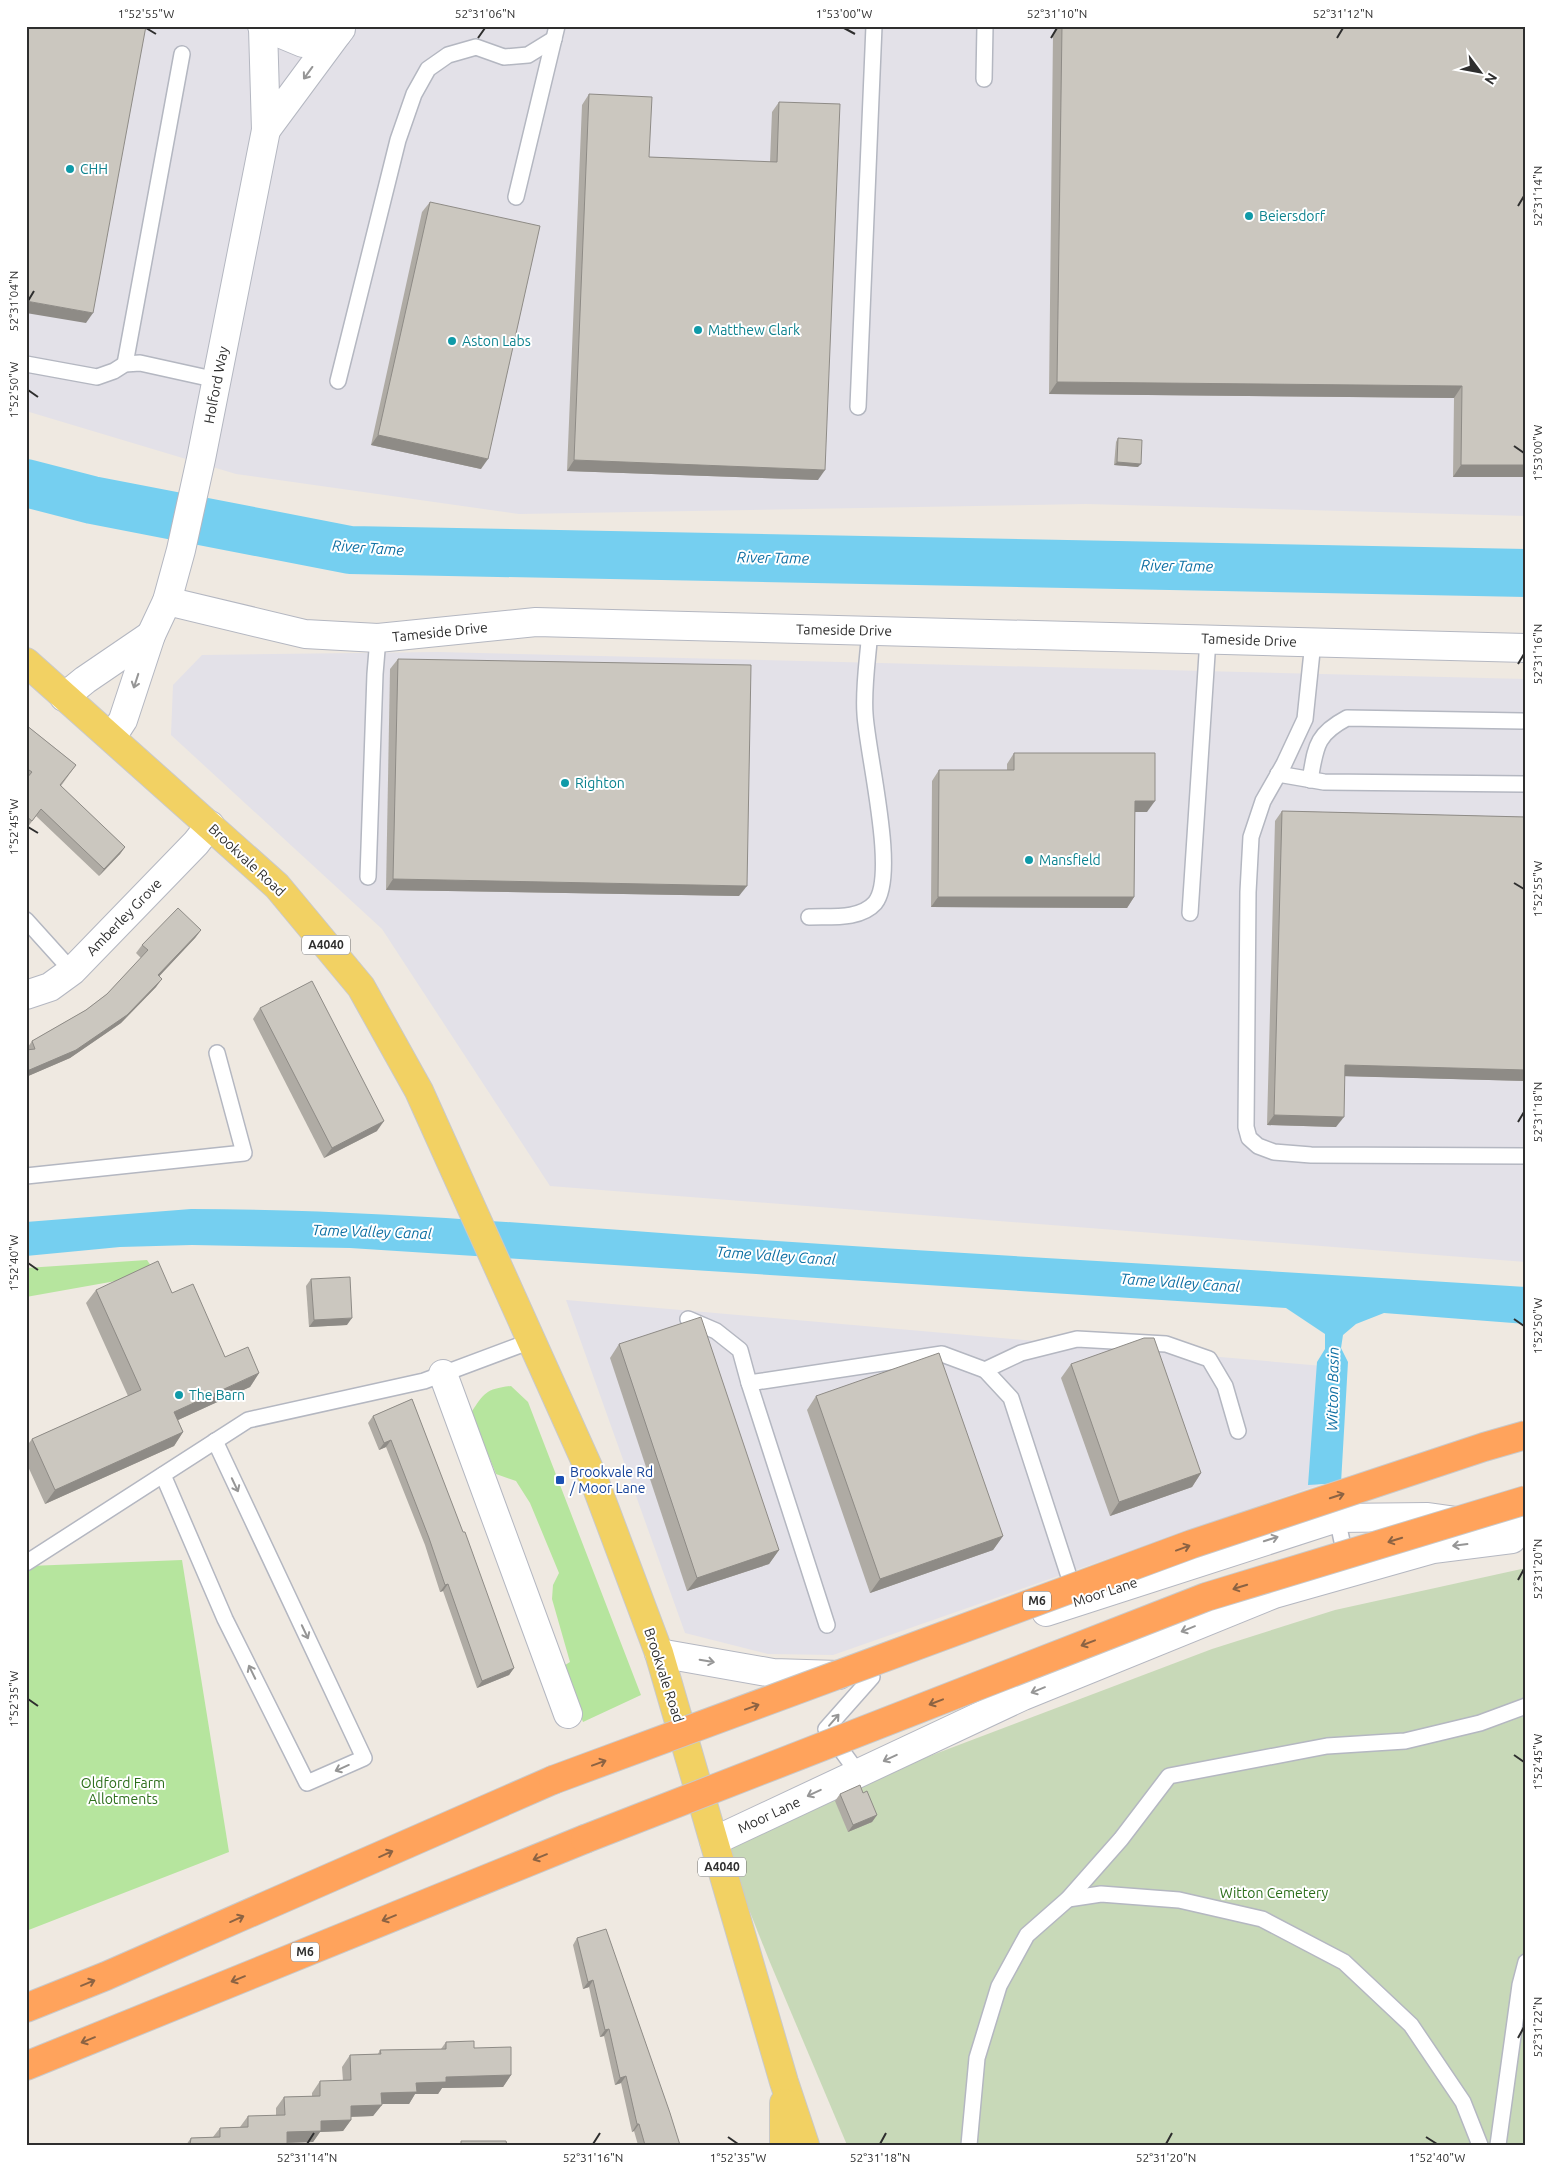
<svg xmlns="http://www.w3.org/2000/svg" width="1552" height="2171" font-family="Ubuntu,sans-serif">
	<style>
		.industrial { fill: #e3e1e8 }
		.green { fill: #b6e59e }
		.cemetery { fill: #c8d9b8 }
		.water { fill: #75cff0 }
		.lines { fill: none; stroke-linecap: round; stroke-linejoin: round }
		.river { stroke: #75cff0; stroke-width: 48 }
		.service-casing { stroke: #b4b7c1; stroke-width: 18 }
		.minor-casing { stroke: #b4b7c1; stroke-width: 30 }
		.primary-casing { stroke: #c9c9c9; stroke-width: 30 }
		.motorway-casing { stroke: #c9c9c9; stroke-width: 30 }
		.service { stroke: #fff; stroke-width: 15 }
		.minor { stroke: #fff; stroke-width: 28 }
		.primary { stroke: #f2d163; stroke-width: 28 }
		.motorway { stroke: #ffa35c; stroke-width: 28 }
		.motorway-bridge-casing { stroke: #c9c9c9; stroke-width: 30; stroke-linecap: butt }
		.motorway-bridge { stroke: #ffa35c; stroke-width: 28 }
		.wall { fill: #afaba4 }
		.shaded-wall { fill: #8e8b86 }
		.building { fill: #cbc7bf; stroke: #8e8b86 }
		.oneway { stroke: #969696 }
		.oneway2 { stroke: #8c6343 }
		.ticks { fill: none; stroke: #2e2e2e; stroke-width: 2 }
		.culture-dot { fill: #0f9aa8; stroke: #fff; stroke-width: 2 }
		.transit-dot { fill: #1a4fb4; stroke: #fff; stroke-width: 2 }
		.labels { text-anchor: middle; stroke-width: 4; stroke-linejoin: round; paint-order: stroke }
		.shield { fill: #fff; stroke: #6d6d6d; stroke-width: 1 }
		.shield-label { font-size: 12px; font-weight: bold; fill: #2e2e2e }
		.culture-label { font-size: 14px; fill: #0d838f; stroke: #fff; text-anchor: start }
		.street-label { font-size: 14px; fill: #2e2e2e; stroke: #fff }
		.transit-label { font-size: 14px; fill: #164399; stroke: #fff; text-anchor: start }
		.park-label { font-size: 14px; fill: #2c6e1b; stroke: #fff }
		.water-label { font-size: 15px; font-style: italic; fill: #0d6fa3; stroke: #fff }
		.neatline { fill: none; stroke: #2e2e2e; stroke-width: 2 }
		.ticks-label { font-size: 12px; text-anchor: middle; fill: #2e2e2e }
	</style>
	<rect width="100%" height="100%" fill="#efe9e1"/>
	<!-- industrial -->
	<g class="industrial">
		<polygon points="26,26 1526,26 1526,516 1086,504 519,514 236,474 26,411"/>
		<polygon points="438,652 1526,679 1526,1262 550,1186 382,929 171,735 173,685 202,655"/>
		<polygon points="566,1300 1323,1366 1318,1485 833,1655 768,1654 685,1633"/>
	</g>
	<!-- green -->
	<g class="green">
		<polygon points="147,1260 155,1272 127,1279 26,1297 26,1268"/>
		<path d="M511,1386L528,1402L641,1695L583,1722L562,1667L570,1662L552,1599L553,1585L559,1573L530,1503L516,1481L496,1474L471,1413C484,1393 486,1389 511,1386Z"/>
		<polygon points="26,1560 29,1566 182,1560 229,1852 26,1931"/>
	</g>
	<!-- cemetery -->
	<polygon class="cemetery" points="1526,1568 1526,2145 847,2145 769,1960 723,1844 898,1768 1212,1649 1335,1610"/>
	<!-- water -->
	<path class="water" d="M191,1209C377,1209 562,1227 748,1239C1007,1257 1266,1270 1526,1287V1324L1384,1313L1356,1324L1343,1335L1341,1348L1348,1362L1341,1483L1308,1485L1317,1362L1325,1349V1334L1286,1308L350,1248L192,1245L120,1247L26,1256V1222Z"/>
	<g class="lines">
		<!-- river -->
		<polyline class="river" points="26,483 92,500 350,550 1526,573"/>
		<defs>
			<g id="service">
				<polyline points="984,79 985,26"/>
				<polyline points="516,197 557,26"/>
				<polyline points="26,364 97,377 114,371 125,364 140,363 217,380"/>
				<polyline points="125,364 182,54"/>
				<polyline points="338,381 398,140 414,94 428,69 448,55 476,47 504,57 528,55 554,39"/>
				<polyline points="858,407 874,26"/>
				<polyline points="1313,642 1305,719 1284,764 1263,801 1251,837 1248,892 1246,1127 1249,1138 1258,1146 1274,1152 1311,1155 1526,1156"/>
				<polyline points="1278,774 1324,782 1524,784"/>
				<path d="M1310,780C1316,747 1315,735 1347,718L1522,721"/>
				<polyline points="368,877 375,674 378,638"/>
				<polyline points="1190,913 1208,639"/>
				<path d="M809,917C830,916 860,920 875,903C898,875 867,753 865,714C863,687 868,658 870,630"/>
				<polyline points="26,920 72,971"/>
				<polyline points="26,1176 244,1153 217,1053"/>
				<polyline points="688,1319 716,1331 740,1350 749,1383 827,1625"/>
				<polyline points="985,1370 1021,1353 1077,1339 1166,1344 1209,1359 1225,1386 1238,1431"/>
				<polyline points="749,1383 942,1354 985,1370 1011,1398 1075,1595"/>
				<polyline points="163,1475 225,1619 307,1783 364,1758 215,1441"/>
				<polyline points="1337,1518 1346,1560"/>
				<polyline points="26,1563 248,1420 424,1381 531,1341"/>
				<polyline points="858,1773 826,1729 872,1677"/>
				<polyline points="1068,1899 1101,1894 1179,1900 1262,1919 1344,1962 1411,2025 1463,2102 1480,2145"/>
				<polyline points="969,2145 977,2058 999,1986 1027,1935 1068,1899 1121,1839 1169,1776 1327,1746 1405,1741 1480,1723 1526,1706"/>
				<polyline points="1498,2145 1520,1985 1526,1962"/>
			</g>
			<g id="minor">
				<polyline points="262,26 303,43 337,34 341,29"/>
				<polyline points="263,28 266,130 337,34"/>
				<polyline points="167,601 305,634 378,638 536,622 1526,648"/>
				<polyline points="64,697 85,680 151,635"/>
				<polyline points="112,737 123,720 151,635 167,601 181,550 201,459 266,130"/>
				<polyline points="26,995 50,987 72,971 196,843 210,825"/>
				<polyline points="443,1374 568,1714"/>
				<polyline points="1046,1612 1337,1518 1428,1517 1526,1531"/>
				<polyline points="659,1653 773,1673 839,1675"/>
				<polyline points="714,1841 1023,1696 1274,1594 1433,1549 1512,1539"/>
			</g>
			<g id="primary">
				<polyline points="26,662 277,886 361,987 419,1091 594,1480 659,1653 784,2082 805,2145"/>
				<polyline points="784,2103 784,2145"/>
			</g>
			<g id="motorway">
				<polyline points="26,2008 106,1976 553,1780"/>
				<polyline points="26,2066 585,1839"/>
			</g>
		</defs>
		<!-- service casing -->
		<use href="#service" class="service-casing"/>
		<!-- minor casing -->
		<use href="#minor" class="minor-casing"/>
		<!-- primary casing -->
		<use href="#primary" class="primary-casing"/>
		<!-- motorway casing -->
		<use href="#motorway" class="motorway-casing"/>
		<!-- service -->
		<use href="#service" class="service"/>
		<!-- minor -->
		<use href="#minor" class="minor"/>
		<!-- primary -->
		<use href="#primary" class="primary"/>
		<!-- motorway -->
		<use href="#motorway" class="motorway"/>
		<defs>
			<g id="motorway-bridge">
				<polyline points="553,1780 1192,1544 1484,1447 1526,1435"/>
				<polyline points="585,1839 1206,1597 1526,1500"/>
			</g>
		</defs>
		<!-- motorway-bridge casing -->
		<use href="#motorway-bridge" class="motorway-bridge-casing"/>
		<!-- motorway-bridge -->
		<use href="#motorway-bridge" class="motorway-bridge"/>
	</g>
	<!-- wall -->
	<g class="wall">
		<polygon points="1058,26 1526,26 1526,477 1453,477 1454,398 1049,394 1053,33"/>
		<polygon points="589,94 649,157 770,162 772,112 779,102 818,480 567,471 582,105"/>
		<polygon points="430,202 481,469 371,445 422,212"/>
		<polygon points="1118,438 1138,467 1114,465 1116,442"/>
		<polygon points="398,659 739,896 386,890 390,669"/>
		<polygon points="26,725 76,765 61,786 125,847 120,854 99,876 36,816 27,828 26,827"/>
		<polygon points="1014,753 1147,812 1135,812 1134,897 1127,908 931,907 932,781 939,770 1007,770 1007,764"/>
		<polygon points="1282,811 1526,817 1526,1081 1345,1076 1336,1127 1267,1125 1275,821"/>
		<polygon points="201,930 195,938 159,976 156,987 121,1023 70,1058 28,1076 28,1080 26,1082 26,1050 32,1041 86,1010 107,994 141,958 136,953 142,945"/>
		<polygon points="260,1008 377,1131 324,1158 253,1019"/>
		<polygon points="311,1279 347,1325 309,1327 306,1286"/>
		<polygon points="96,1290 172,1293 225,1357 259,1373 250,1387 178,1420 183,1432 174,1446 45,1504 26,1462 26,1447 32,1439 128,1396 86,1303"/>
		<polygon points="619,1344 779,1550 769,1564 687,1591 610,1358"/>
		<polygon points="1071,1364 1201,1473 1192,1487 1110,1516 1061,1378"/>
		<polygon points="816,1396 1003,1536 993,1550 870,1593 807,1410"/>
		<polygon points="412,1399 514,1668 509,1675 477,1688 443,1591 440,1592 425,1545 386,1447 379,1450 368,1423 373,1416"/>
		<polygon points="863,1793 877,1815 872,1822 848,1832 835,1801 840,1794"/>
		<polygon points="577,1938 680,2145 638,2145 634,2131 632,2132 621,2083 615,2085 604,2036 600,2037 589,1987 583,1989 573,1945"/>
		<polygon points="446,2042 474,2048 511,2075 503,2087 442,2088 438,2094 415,2094 409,2104 382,2104 373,2116 351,2117 351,2120 343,2131 320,2132 313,2142 287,2143 287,2145 186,2145 191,2138 213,2137 220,2128 240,2127 248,2116 276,2116 276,2108 284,2097 312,2096 312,2093 320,2081 343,2081 342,2067 350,2055 378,2054 380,2050 441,2049"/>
	</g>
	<!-- shaded-wall -->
	<g class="shaded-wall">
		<polygon points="26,301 93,313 86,323 26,313"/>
		<polygon points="1057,382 1462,386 1454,398 1049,394"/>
		<polygon points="378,435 488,459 481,469 371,445"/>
		<polygon points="574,460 825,470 818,480 567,471"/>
		<polygon points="1117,462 1141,464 1138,467 1114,465"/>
		<polygon points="1461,465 1526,465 1526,477 1453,477"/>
		<polygon points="1135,801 1155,801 1147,812 1127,812"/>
		<polygon points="125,847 120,854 99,876 104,869"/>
		<polygon points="393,879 747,886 739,896 386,890"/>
		<polygon points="938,897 1134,897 1127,908 931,907"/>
		<polygon points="201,930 195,938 152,984 158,975"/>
		<polygon points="162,979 156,987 121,1023 70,1058 26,1077 27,1071"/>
		<polygon points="1345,1065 1526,1070 1526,1081 1338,1076"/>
		<polygon points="1274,1115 1344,1117 1336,1127 1267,1125"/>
		<polygon points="384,1121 377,1131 324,1158 332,1148"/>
		<polygon points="352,1318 347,1325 309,1327 314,1320"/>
		<polygon points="259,1373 250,1387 165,1426 174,1412"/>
		<polygon points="183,1432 174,1446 45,1504 55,1490"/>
		<polygon points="391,1440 386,1447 379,1450 384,1443"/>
		<polygon points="1201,1473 1192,1487 1110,1516 1119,1502"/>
		<polygon points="1003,1536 993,1550 870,1593 880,1579"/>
		<polygon points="779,1550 769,1564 687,1591 697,1578"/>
		<polygon points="448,1584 443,1591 440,1592 445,1585"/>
		<polygon points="514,1668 509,1675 477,1688 482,1681"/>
		<polygon points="877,1815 872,1822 848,1832 853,1825"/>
		<polygon points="593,1980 589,1987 583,1989 588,1982"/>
		<polygon points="609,2029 604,2036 600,2037 605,2030"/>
		<polygon points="511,2075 503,2087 442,2088 438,2094 415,2094 409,2104 373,2104 381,2093 416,2083 446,2077"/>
		<polygon points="626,2076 621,2083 615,2085 620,2078"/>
		<polygon points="382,2105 373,2116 343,2117 351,2106"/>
		<polygon points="351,2120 343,2131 320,2132 313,2142 279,2143 287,2132 321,2121"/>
		<polygon points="637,2124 639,2124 634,2131 632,2132"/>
	</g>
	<!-- building -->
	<g class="building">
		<polygon points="26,26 146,26 93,313 26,301"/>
		<polygon points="1062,26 1526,26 1526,465 1461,465 1462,386 1057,382"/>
		<polygon points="589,94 652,97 649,157 777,162 779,102 840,104 825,470 574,460"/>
		<polygon points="430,202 540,226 488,459 378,435"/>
		<polygon points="1118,438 1142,440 1141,464 1117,462"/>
		<polygon points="398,659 751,665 747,886 393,879"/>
		<polygon points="26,725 76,765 60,785 125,847 104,869 41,809 32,821 26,816 26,779 32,772 26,768"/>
		<polygon points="1014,753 1155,753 1155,801 1135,801 1134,897 938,897 939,770 1014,770"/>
		<polygon points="1282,811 1526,817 1526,1070 1345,1065 1344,1117 1274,1115"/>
		<polygon points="178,908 201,930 158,975 162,979 127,1015 76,1050 27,1071 28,1080 26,1080 26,1050 35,1049 32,1041 86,1010 107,994 148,950 142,945"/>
		<polygon points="312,981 384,1121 332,1148 260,1008"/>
		<polygon points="158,1261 172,1293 193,1284 225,1357 248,1347 259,1373 174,1412 183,1432 55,1490 32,1439 141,1390 96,1290"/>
		<polygon points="350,1277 352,1318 314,1320 311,1279"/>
		<polygon points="701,1317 779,1550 697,1578 619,1344"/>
		<polygon points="1144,1338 1154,1338 1201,1473 1119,1502 1071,1364"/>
		<polygon points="939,1353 1003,1536 880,1579 816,1396"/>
		<polygon points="412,1399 463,1532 465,1532 514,1668 482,1681 448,1584 445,1585 429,1538 391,1440 384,1443 373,1416"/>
		<polygon points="860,1785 863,1793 867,1791 877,1815 853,1825 840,1794"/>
		<polygon points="606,1929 670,2113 680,2145 645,2145 639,2124 637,2124 626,2076 620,2078 609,2029 605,2030 593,1980 588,1982 577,1938"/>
		<polygon points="474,2041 474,2048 511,2047 511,2075 446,2077 446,2082 416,2083 417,2092 381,2093 382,2105 351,2106 351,2120 321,2121 321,2131 287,2132 287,2145 190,2145 191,2138 220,2137 220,2128 248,2127 248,2116 285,2115 284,2097 320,2096 320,2081 351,2080 350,2055 381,2054 380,2050 446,2049 446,2042"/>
		<polygon points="461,2141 506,2141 507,2145 461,2145"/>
	</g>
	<!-- one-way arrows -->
	<defs><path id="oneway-shaft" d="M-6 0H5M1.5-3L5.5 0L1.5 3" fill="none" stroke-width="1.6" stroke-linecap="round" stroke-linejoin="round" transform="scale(1.25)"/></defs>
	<g class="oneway">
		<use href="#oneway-shaft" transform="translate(308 73) rotate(126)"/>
		<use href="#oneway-shaft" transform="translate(136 681) rotate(108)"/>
		<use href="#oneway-shaft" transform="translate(235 1485) rotate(65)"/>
		<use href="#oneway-shaft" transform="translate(1271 1539) rotate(-18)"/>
		<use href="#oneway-shaft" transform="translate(1460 1545) rotate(173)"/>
		<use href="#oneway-shaft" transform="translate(1188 1629) rotate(158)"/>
		<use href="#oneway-shaft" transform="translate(305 1632) rotate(65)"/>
		<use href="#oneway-shaft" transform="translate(707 1661) rotate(10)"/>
		<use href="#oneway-shaft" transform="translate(252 1672) rotate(-116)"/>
		<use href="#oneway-shaft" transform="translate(1038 1690) rotate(158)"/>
		<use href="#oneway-shaft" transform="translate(834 1720) rotate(-49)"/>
		<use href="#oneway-shaft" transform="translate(890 1758) rotate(155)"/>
		<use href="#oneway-shaft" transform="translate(342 1768) rotate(156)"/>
		<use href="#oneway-shaft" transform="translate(814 1793) rotate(155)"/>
	</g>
	<g class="oneway2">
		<use href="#oneway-shaft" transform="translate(1337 1496) rotate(-18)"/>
		<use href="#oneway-shaft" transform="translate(1395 1540) rotate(163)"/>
		<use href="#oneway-shaft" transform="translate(1183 1548) rotate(-20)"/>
		<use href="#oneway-shaft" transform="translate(1240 1587) rotate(163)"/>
		<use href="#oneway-shaft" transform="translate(1088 1643) rotate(159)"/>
		<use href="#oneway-shaft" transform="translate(936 1702) rotate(159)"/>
		<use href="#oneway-shaft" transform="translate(752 1707) rotate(-20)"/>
		<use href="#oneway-shaft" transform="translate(599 1763) rotate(-20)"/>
		<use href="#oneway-shaft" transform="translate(386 1854) rotate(-24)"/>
		<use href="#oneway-shaft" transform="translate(540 1857) rotate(158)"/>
		<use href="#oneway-shaft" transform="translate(389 1918) rotate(158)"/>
		<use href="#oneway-shaft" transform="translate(237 1919) rotate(-24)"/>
		<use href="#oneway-shaft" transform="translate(238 1979) rotate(158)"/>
		<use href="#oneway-shaft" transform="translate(88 1983) rotate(-22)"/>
		<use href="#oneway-shaft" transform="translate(88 2040) rotate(158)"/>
	</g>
	<!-- ticks -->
	<path class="ticks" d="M146,28L156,34M844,28L855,34M478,38L485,28M1051,38L1057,28M1337,38L1343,28M1518,206L1524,196M28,301L34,291M28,390L38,397M1514,446L1524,453M1518,664L1524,654M28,827L38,833M1514,883L1524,889M1518,1122L1524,1112M28,1263L38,1270M1514,1319L1524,1326M1518,1580L1524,1569M28,1699L38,1706M1514,1755L1524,1762M1518,2038L1524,2027M728,2137L738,2144M1426,2137L1437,2144M307,2144L314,2133M593,2144L600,2133M880,2144L886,2133M1166,2144L1172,2133"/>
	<!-- markers -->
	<g class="culture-dot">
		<circle cx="70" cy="169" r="5"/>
		<circle cx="1249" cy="216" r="5"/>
		<circle cx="698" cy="330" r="5"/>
		<circle cx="452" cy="341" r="5"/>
		<circle cx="565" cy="783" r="5"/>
		<circle cx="1029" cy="860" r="5"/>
		<circle cx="179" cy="1395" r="5"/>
	</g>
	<rect class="transit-dot" x="555" y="1475" width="10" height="10" rx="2.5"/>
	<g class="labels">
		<!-- shield labels -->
		<g class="shield">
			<rect x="302" y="935.5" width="48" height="19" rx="4"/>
			<rect x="1023" y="1591.5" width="28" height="19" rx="4"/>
			<rect x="698" y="1857.5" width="48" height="19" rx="4"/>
			<rect x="291" y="1942.5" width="28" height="19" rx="4"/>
		</g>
		<g class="shield-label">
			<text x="326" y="949">A4040</text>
			<text x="1037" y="1605">M6</text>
			<text x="722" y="1871">A4040</text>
			<text x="305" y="1956">M6</text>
		</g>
		<!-- culture labels -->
		<g class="culture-label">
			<text x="80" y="174">CHH</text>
			<text x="1259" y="221">Beiersdorf</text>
			<text x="708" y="335">Matthew Clark</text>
			<text x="462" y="346">Aston Labs</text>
			<text x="575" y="788">Righton</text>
			<text x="1039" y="865">Mansfield</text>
			<text x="189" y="1400">The Barn</text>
		</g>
		<!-- street labels -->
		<g class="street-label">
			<text transform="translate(216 385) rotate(-79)" y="5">Holford Way</text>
			<text transform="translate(844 630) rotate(1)" y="5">Tameside Drive</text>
			<text transform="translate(440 632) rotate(-6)" y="5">Tameside Drive</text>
			<text transform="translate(1249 640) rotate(2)" y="5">Tameside Drive</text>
			<text transform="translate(247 860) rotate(43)" y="5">Brookvale Road</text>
			<text transform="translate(124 917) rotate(-46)" y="5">Amberley Grove</text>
			<text transform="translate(1105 1592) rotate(-18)" y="5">Moor Lane</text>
			<text transform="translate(664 1675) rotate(72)" y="5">Brookvale Road</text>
			<text transform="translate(769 1815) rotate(-25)" y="5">Moor Lane</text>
		</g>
		<!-- transit labels -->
		<g class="transit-label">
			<text x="570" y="1477">Brookvale Rd<tspan x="570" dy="16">/ Moor Lane</tspan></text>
		</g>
		<!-- park labels -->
		<g class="park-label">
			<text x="123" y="1788">Oldford Farm<tspan x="123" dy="16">Allotments</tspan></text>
			<text x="1274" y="1898">Witton Cemetery</text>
		</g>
		<!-- water labels -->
		<g class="water-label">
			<text transform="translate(368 548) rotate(4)" y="5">River Tame</text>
			<text transform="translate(773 558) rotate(1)" y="5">River Tame</text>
			<text transform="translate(1177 566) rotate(1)" y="5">River Tame</text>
			<text transform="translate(372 1232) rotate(2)" y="5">Tame Valley Canal</text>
			<text transform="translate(776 1256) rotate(4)" y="5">Tame Valley Canal</text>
			<text transform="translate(1180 1283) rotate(4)" y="5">Tame Valley Canal</text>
			<text transform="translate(1333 1389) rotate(-89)" y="5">Witton Basin</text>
		</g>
	</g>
	<!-- border -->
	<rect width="1552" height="2171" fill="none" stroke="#ffffff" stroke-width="55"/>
	<!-- north arrow -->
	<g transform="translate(1480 72) rotate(122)" stroke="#ffffff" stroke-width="4" paint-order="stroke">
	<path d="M0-4L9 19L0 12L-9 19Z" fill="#2e2e2e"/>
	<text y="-8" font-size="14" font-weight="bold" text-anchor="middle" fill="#2e2e2e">N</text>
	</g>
	<rect x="28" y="28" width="1496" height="2116" class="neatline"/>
	<g class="ticks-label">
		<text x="146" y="18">1°52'55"W</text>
		<text x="485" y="18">52°31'06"N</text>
		<text x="844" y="18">1°53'00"W</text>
		<text x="1057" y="18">52°31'10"N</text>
		<text x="1343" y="18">52°31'12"N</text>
		<text transform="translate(1538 196) rotate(-90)" y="4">52°31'14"N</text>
		<text transform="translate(14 301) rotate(-90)" y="4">52°31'04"N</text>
		<text transform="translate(14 390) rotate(-90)" y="4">1°52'50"W</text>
		<text transform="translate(1538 453) rotate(-90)" y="4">1°53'00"W</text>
		<text transform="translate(1538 654) rotate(-90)" y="4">52°31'16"N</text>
		<text transform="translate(14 827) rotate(-90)" y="4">1°52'45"W</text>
		<text transform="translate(1538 889) rotate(-90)" y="4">1°52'55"W</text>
		<text transform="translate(1538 1112) rotate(-90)" y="4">52°31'18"N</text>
		<text transform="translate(14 1263) rotate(-90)" y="4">1°52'40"W</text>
		<text transform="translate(1538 1326) rotate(-90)" y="4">1°52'50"W</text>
		<text transform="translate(1538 1569) rotate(-90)" y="4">52°31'20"N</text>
		<text transform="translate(14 1699) rotate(-90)" y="4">1°52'35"W</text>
		<text transform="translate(1538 1762) rotate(-90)" y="4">1°52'45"W</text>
		<text transform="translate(1538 2027) rotate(-90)" y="4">52°31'22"N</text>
		<text x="307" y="2162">52°31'14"N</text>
		<text x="593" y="2162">52°31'16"N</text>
		<text x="738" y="2162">1°52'35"W</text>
		<text x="880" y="2162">52°31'18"N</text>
		<text x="1166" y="2162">52°31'20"N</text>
		<text x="1437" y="2162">1°52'40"W</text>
	</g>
</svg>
